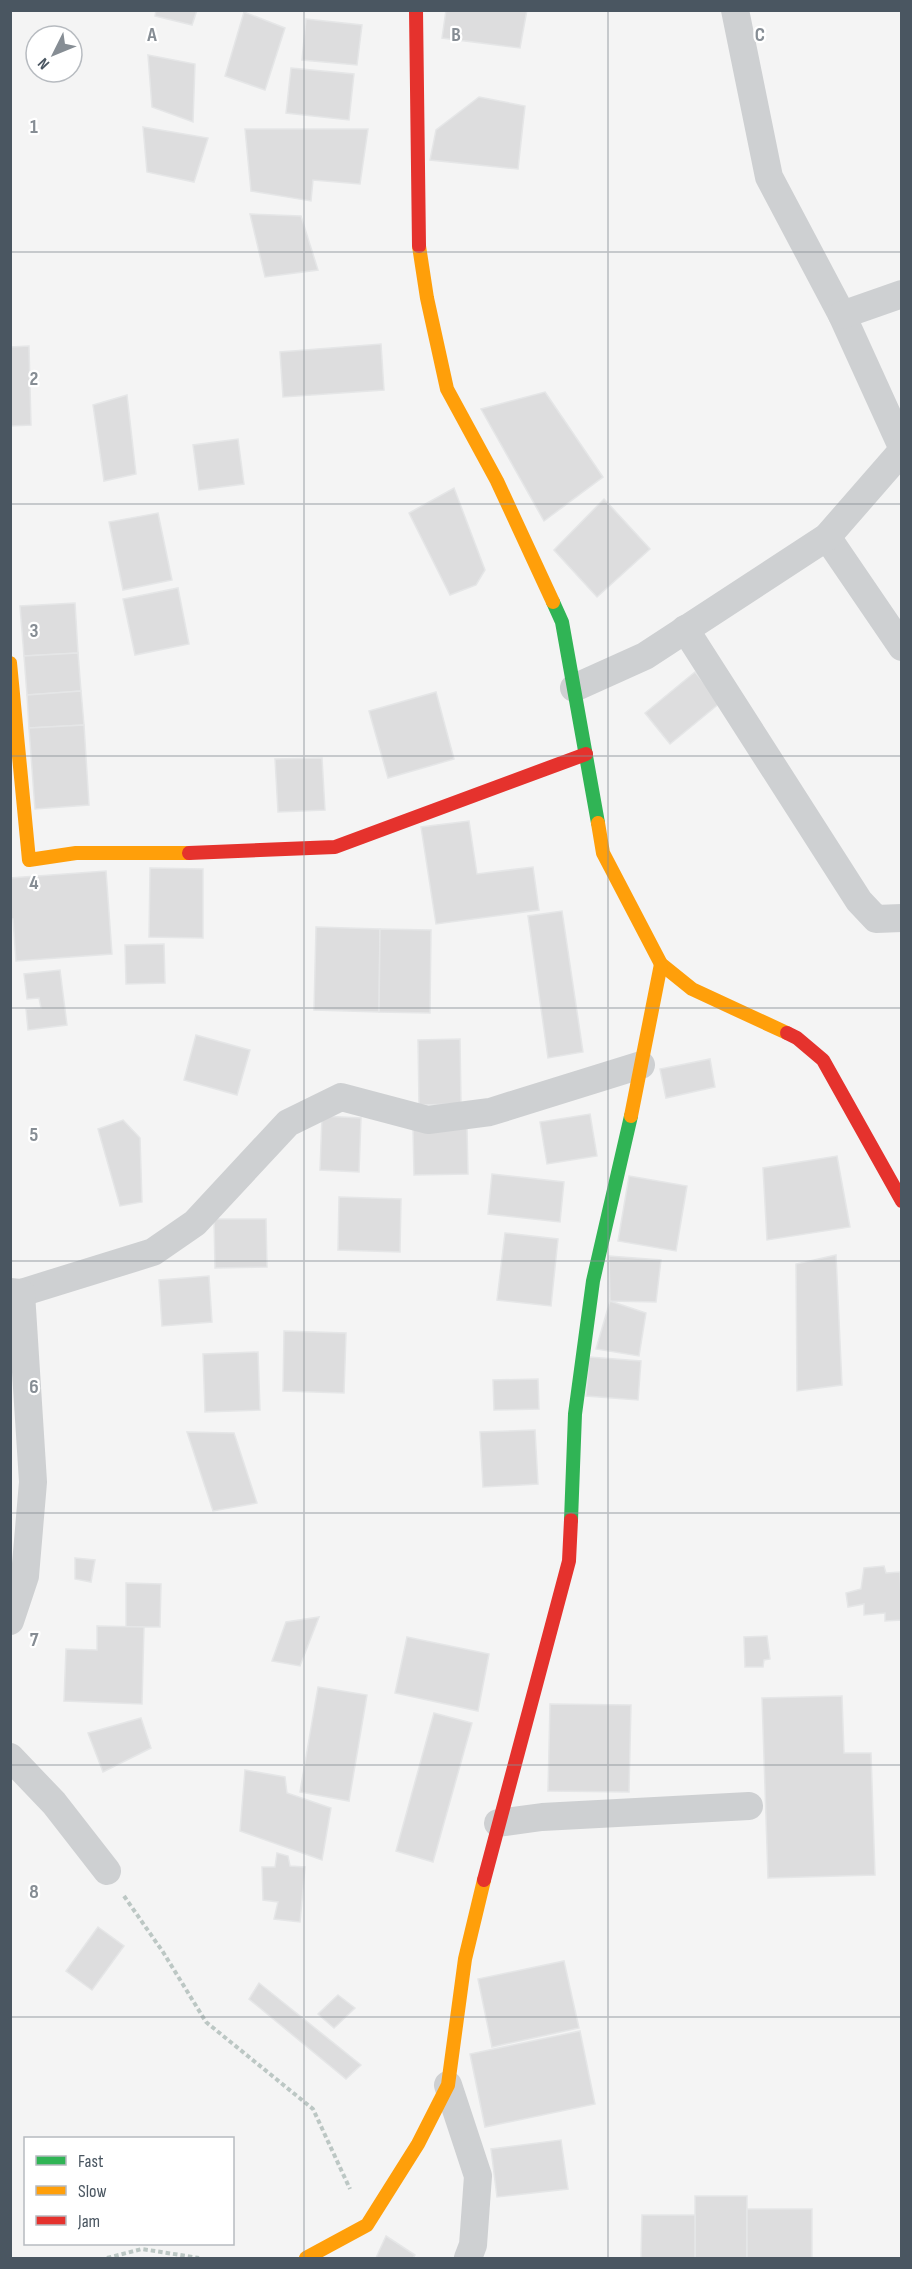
<svg xmlns="http://www.w3.org/2000/svg" width="912" height="2269" font-family="'Sofia Sans Condensed',sans-serif">
	<style>
		.building { fill: #ddddde; stroke: #e5e6e7; stroke-width: 1.5 }
		.lines { fill: none; stroke-linecap: round; stroke-linejoin: round }
		.path { stroke: #bcc7c4; stroke-width: 4; stroke-dasharray: 4.5 3; stroke-linecap: butt }
		.street { stroke: #ced0d2; stroke-width: 28 }
		.fast { stroke: #30b455; stroke-width: 14 }
		.slow { stroke: #ff9f0a; stroke-width: 14 }
		.jam { stroke: #e5322d; stroke-width: 14 }
		.grid { fill: none; stroke: #868d94; stroke-width: 1.5; stroke-opacity: 0.55 }
		.grid-label { font-size: 20px; text-anchor: middle; font-weight: bold; fill: #868d94; stroke: #fff; stroke-width: 4.5; stroke-linejoin: round; paint-order: stroke }
	</style>
	<rect width="100%" height="100%" fill="#f4f4f4"/>
	<!-- building -->
	<g class="building">
		<polygon points="156,10 197,10 192,25 155,16"/>
		<polygon points="446,10 527,10 520,48 442,38"/>
		<polygon points="244,12 285,28 265,90 225,76"/>
		<polygon points="306,19 362,25 357,65 302,60"/>
		<polygon points="148,55 195,64 193,122 152,107"/>
		<polygon points="291,68 354,74 349,120 286,113"/>
		<polygon points="479,97 525,106 518,169 430,160 436,130"/>
		<polygon points="143,127 208,138 194,182 147,172"/>
		<polygon points="245,129 368,129 360,184 313,180 311,201 251,191"/>
		<polygon points="250,214 301,216 318,270 265,277"/>
		<polygon points="381,344 384,390 283,397 280,352"/>
		<polygon points="29,346 31,425 10,426 10,347"/>
		<polygon points="545,392 603,477 544,521 481,409"/>
		<polygon points="127,395 136,474 104,481 93,405"/>
		<polygon points="238,439 244,484 199,490 193,445"/>
		<polygon points="454,488 485,570 476,585 450,595 409,513"/>
		<polygon points="604,499 650,549 597,597 554,550"/>
		<polygon points="158,513 172,580 123,590 109,522"/>
		<polygon points="178,588 189,644 135,655 123,599"/>
		<polygon points="75,603 78,653 24,656 20,606"/>
		<polygon points="78,653 81,691 27,695 24,656"/>
		<polygon points="695,672 720,703 670,744 645,713"/>
		<polygon points="81,691 84,725 29,728 27,695"/>
		<polygon points="436,692 454,759 388,778 369,711"/>
		<polygon points="84,725 89,805 35,809 29,728"/>
		<polygon points="322,758 325,810 278,812 275,759"/>
		<polygon points="469,821 477,874 533,867 539,910 436,924 421,827"/>
		<polygon points="150,868 203,869 203,938 149,937"/>
		<polygon points="106,871 112,954 16,961 13,919 10,919 10,878"/>
		<polygon points="562,911 583,1052 548,1058 528,916"/>
		<polygon points="316,927 380,929 379,1012 314,1010"/>
		<polygon points="380,929 431,930 430,1013 379,1012"/>
		<polygon points="164,944 165,983 126,984 125,945"/>
		<polygon points="60,970 67,1025 28,1030 26,1009 41,1008 39,998 27,999 24,974"/>
		<polygon points="196,1035 250,1050 237,1095 184,1080"/>
		<polygon points="460,1039 461,1104 419,1105 418,1040"/>
		<polygon points="710,1059 715,1087 666,1098 660,1069"/>
		<polygon points="590,1114 597,1156 547,1164 540,1122"/>
		<polygon points="322,1116 361,1118 359,1172 320,1170"/>
		<polygon points="123,1120 140,1138 142,1202 120,1206 98,1129"/>
		<polygon points="467,1128 468,1174 414,1175 413,1129"/>
		<polygon points="837,1156 850,1227 767,1240 763,1168"/>
		<polygon points="492,1174 564,1182 560,1222 488,1214"/>
		<polygon points="629,1176 687,1186 676,1251 618,1241"/>
		<polygon points="339,1197 401,1199 400,1252 338,1250"/>
		<polygon points="214,1219 266,1219 267,1267 215,1268"/>
		<polygon points="505,1233 558,1239 551,1306 497,1300"/>
		<polygon points="836,1255 842,1385 797,1391 796,1264"/>
		<polygon points="609,1256 661,1260 656,1302 610,1301"/>
		<polygon points="209,1276 212,1322 162,1326 159,1280"/>
		<polygon points="610,1301 646,1313 639,1356 596,1349"/>
		<polygon points="284,1331 346,1333 344,1393 283,1391"/>
		<polygon points="258,1352 260,1410 205,1412 203,1354"/>
		<polygon points="589,1357 641,1361 638,1400 586,1396"/>
		<polygon points="538,1379 539,1409 494,1410 493,1380"/>
		<polygon points="535,1430 538,1484 483,1487 480,1432"/>
		<polygon points="187,1432 234,1433 257,1503 213,1511"/>
		<polygon points="75,1558 95,1560 91,1582 75,1579"/>
		<polygon points="884,1566 886,1573 900,1572 902,1620 885,1621 885,1613 864,1615 864,1604 848,1607 846,1593 861,1589 864,1568"/>
		<polygon points="126,1583 161,1584 160,1627 126,1627"/>
		<polygon points="319,1617 300,1666 272,1661 286,1622"/>
		<polygon points="97,1626 144,1627 142,1704 64,1701 66,1649 97,1650"/>
		<polygon points="767,1636 770,1659 764,1660 763,1667 745,1667 744,1637"/>
		<polygon points="407,1637 489,1654 478,1711 395,1693"/>
		<polygon points="318,1687 367,1695 349,1801 300,1792"/>
		<polygon points="842,1696 844,1753 871,1753 875,1875 768,1878 762,1698"/>
		<polygon points="550,1704 631,1705 629,1792 548,1791"/>
		<polygon points="434,1713 472,1723 433,1862 396,1851"/>
		<polygon points="141,1718 151,1748 103,1772 88,1733"/>
		<polygon points="245,1770 285,1777 287,1793 331,1808 322,1860 240,1831"/>
		<polygon points="277,1853 288,1856 290,1866 305,1867 300,1922 274,1919 278,1902 263,1900 262,1867 275,1867"/>
		<polygon points="98,1927 124,1946 92,1990 66,1971"/>
		<polygon points="564,1961 579,2028 492,2047 478,1979"/>
		<polygon points="259,1983 361,2065 346,2079 249,1999"/>
		<polygon points="338,1995 355,2008 334,2028 318,2014"/>
		<polygon points="580,2031 595,2104 485,2127 470,2054"/>
		<polygon points="561,2140 568,2189 497,2197 491,2149"/>
		<rect x="695" y="2196" width="52" height="62"/>
		<rect x="747" y="2209" width="65" height="49"/>
		<polygon points="642,2215 695,2215 695,2258 641,2258"/>
		<polygon points="386,2236 415,2255 413,2258 376,2258"/>
	</g>
	<g class="lines">
		<!-- path -->
		<g class="path">
			<polyline points="124,1896 163,1952 206,2022 313,2109 350,2189"/>
			<polyline points="107,2258 142,2249 199,2258"/>
		</g>
		<!-- street -->
		<g class="street">
			<polyline points="735,10 769,177 842,315 902,447"/>
			<polyline points="842,315 902,294"/>
			<polyline points="827,537 902,647"/>
			<polyline points="685,629 859,901 876,919 902,918"/>
			<polyline points="574,688 645,656 827,537 902,451"/>
			<polyline points="10,1292 21,1293 153,1252 195,1223 288,1123 341,1097 428,1120 490,1112 641,1065"/>
			<polyline points="10,1621 25,1576 33,1482 21,1293"/>
			<polyline points="10,1757 54,1803 107,1871"/>
			<polyline points="498,1823 542,1817 749,1806"/>
			<polyline points="448,2085 478,2176 473,2245 468,2258"/>
		</g>
		<!-- fast -->
		<g class="fast">
			<polyline points="553,602 562,622 598,823"/>
			<polyline points="571,1520 575,1414 593,1281 631,1116"/>
		</g>
		<!-- slow -->
		<g class="slow">
			<polyline points="419,246 427,298 447,389 497,481 553,602"/>
			<polyline points="10,663 29,860 76,853 189,853"/>
			<polyline points="598,823 603,853 661,964 692,989 787,1033"/>
			<polyline points="631,1116 661,964"/>
			<polyline points="306,2258 367,2225 418,2144 448,2085 465,1959 484,1880"/>
		</g>
		<!-- jam -->
		<g class="jam">
			<polyline points="416,10 419,246"/>
			<polyline points="189,853 335,847 586,754"/>
			<polyline points="787,1033 797,1038 823,1060 902,1201"/>
			<polyline points="484,1880 569,1561 571,1520"/>
		</g>
	</g>
	<!-- grid -->
	<path class="grid" d="M304,10V2258M608,10V2258M10,252H902M10,504H902M10,756H902M10,1008H902M10,1261H902M10,1513H902M10,1765H902M10,2017H902"/>
	<g class="grid-label">
		<text x="152" y="41">A</text>
		<text x="456" y="41">B</text>
		<text x="760" y="41">C</text>
		<text x="34" y="133">1</text>
		<text x="34" y="385">2</text>
		<text x="34" y="637">3</text>
		<text x="34" y="889">4</text>
		<text x="34" y="1141">5</text>
		<text x="34" y="1393">6</text>
		<text x="34" y="1646">7</text>
		<text x="34" y="1898">8</text>
	</g>
	<!-- border -->
	<rect width="912" height="2269" fill="none" stroke="#4a5661" stroke-width="24"/>
	<!-- legend -->
	<rect x="24" y="2137" width="210" height="108" fill="#ffffff" stroke="#b7bbc0" stroke-width="1.5"/>
	<rect x="36" y="2156" width="30" height="9" fill="#30b455" stroke="#b7bbc0" stroke-width="1.5"/>
	<text x="78" y="2167" font-size="18" fill="#4a5661">Fast</text>
	<rect x="36" y="2186" width="30" height="9" fill="#ff9f0a" stroke="#b7bbc0" stroke-width="1.5"/>
	<text x="78" y="2197" font-size="18" fill="#4a5661">Slow</text>
	<rect x="36" y="2216" width="30" height="9" fill="#e5322d" stroke="#b7bbc0" stroke-width="1.5"/>
	<text x="78" y="2227" font-size="18" fill="#4a5661">Jam</text>
	<!-- north arrow -->
	<g transform="translate(54 54) rotate(227)"><circle r="28" fill="#ffffff" stroke="#b7bbc0" stroke-width="1.5"/>
	<path d="M0-4.5L10 22L0 15L-10 22Z" fill="#868d94"/>
	<text y="-9" font-size="16" font-weight="bold" text-anchor="middle" fill="#4a5661">N</text>
	</g>
</svg>
